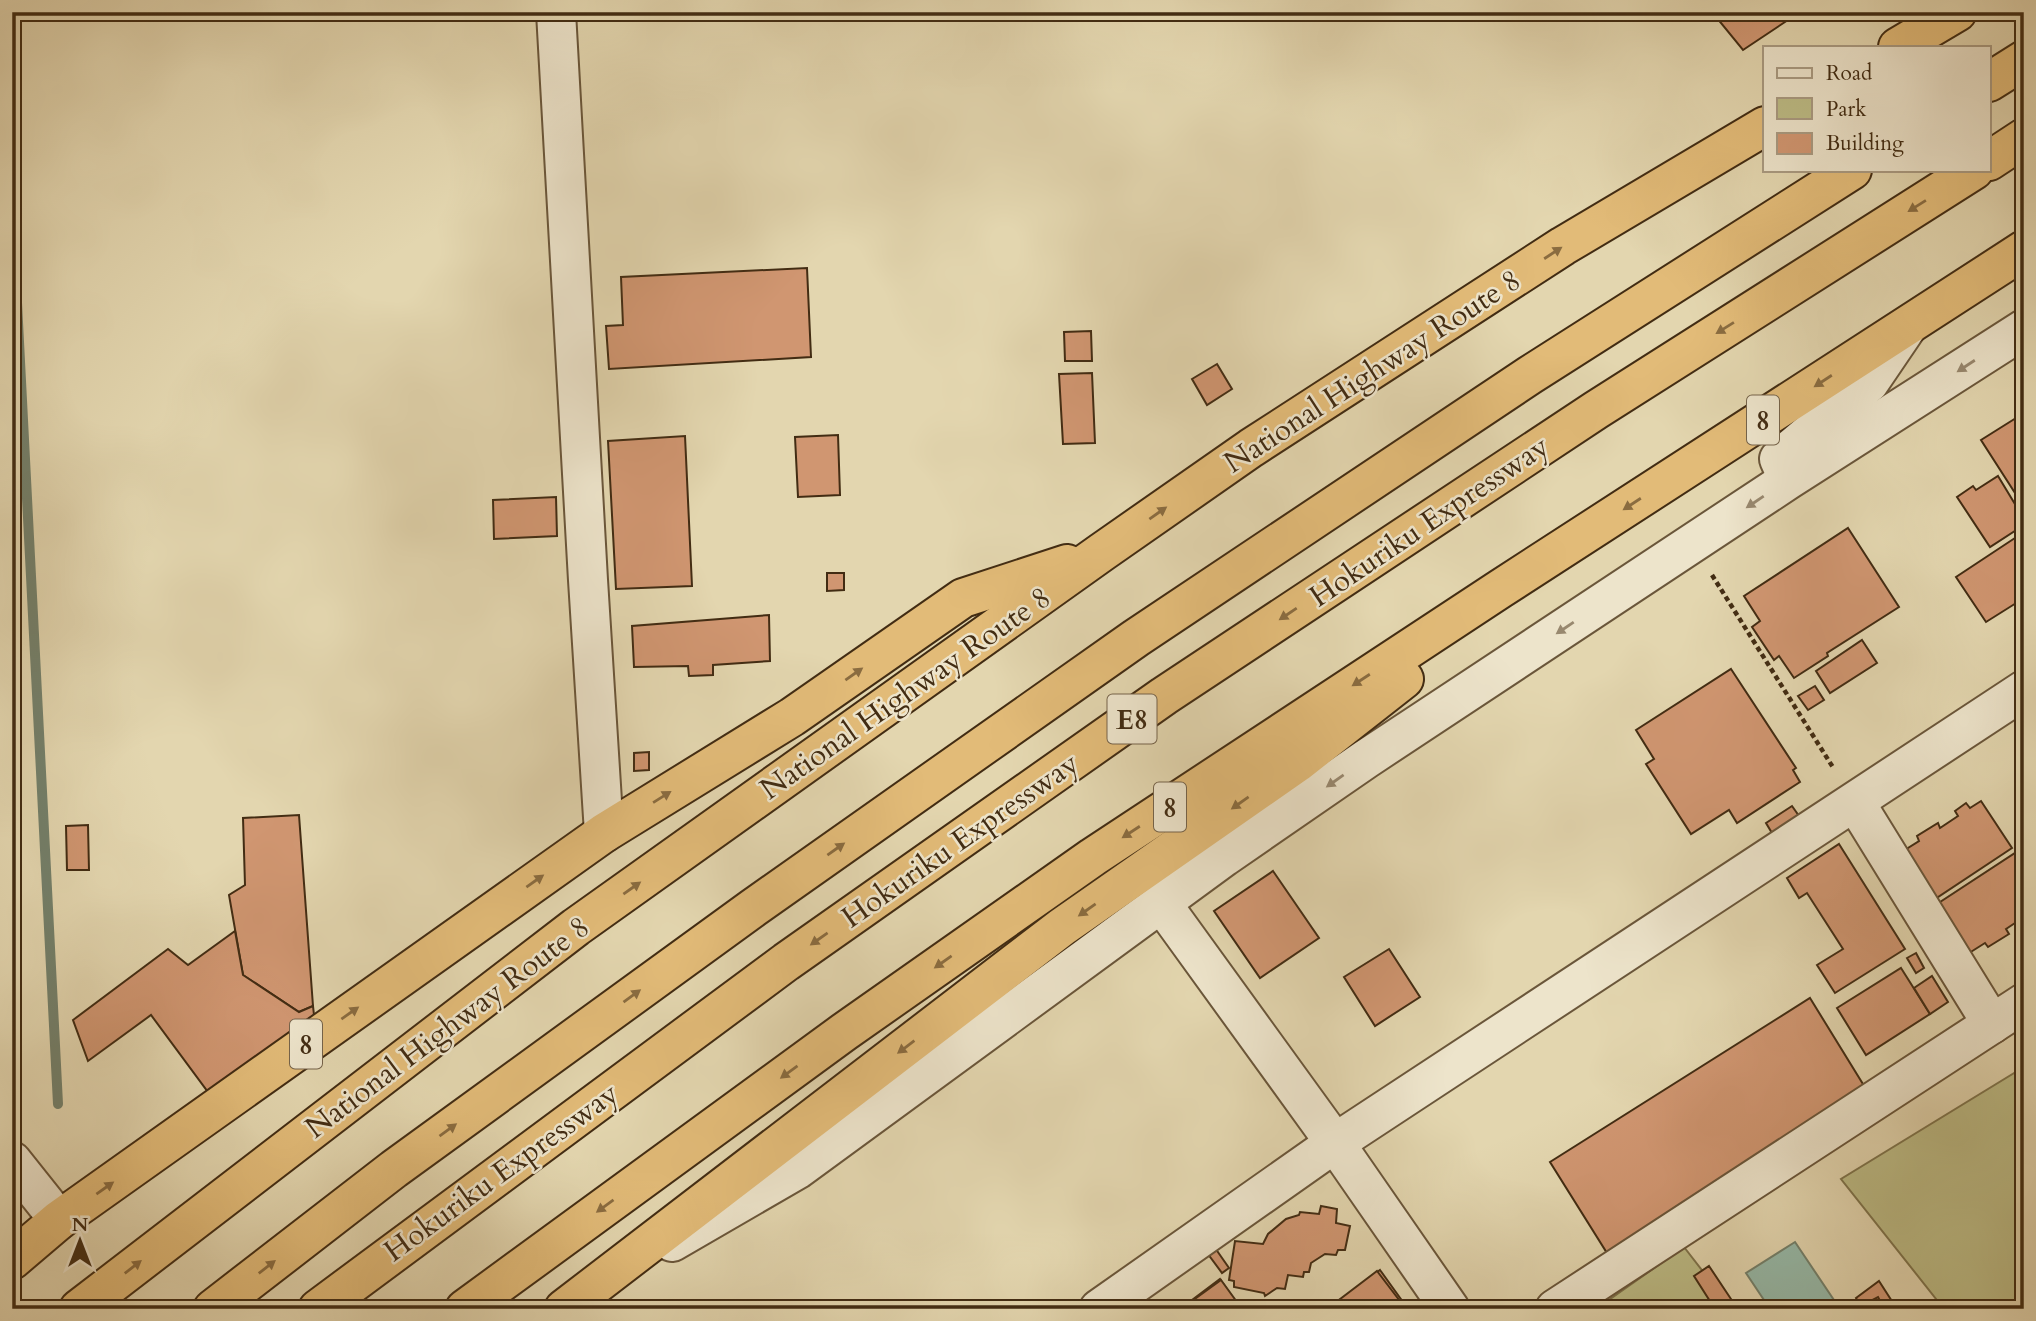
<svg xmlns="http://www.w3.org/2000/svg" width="2036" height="1321" font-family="Cardo,serif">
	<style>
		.green { fill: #bcbb85; stroke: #7f744c; stroke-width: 2 }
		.water { fill: #96b9a8; stroke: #74816c; stroke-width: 2 }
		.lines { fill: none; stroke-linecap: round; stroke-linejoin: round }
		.stream { stroke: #74816c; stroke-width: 10 }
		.building { fill: #d09671; stroke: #422c13; stroke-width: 2 }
		.minor-casing { stroke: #6a563a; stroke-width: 42 }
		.tertiary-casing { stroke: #6a563a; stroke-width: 42 }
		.trunk-casing { stroke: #422c13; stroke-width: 42 }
		.motorway-casing { stroke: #422c13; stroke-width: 42 }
		.path { stroke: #422c13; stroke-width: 4.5; stroke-dasharray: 5 3.5; stroke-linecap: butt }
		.minor { stroke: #ede4cb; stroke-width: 38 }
		.tertiary { stroke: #ede4cb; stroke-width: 38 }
		.trunk { stroke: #e2bb78; stroke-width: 38 }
		.motorway { stroke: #e2bb78; stroke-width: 38 }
		.oneway { fill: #8a6c40 }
		.oneway2 { fill: #98886f }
		.labels { text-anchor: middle; stroke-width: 5; stroke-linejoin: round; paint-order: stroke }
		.shield { fill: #ede4cb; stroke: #75634a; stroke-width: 2 }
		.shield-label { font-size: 28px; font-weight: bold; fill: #422c13 }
		.street-label { font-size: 30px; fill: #422c13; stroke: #ede4cb }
	</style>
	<rect width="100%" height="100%" fill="#e3d6af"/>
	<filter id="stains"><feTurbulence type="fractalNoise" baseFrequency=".00286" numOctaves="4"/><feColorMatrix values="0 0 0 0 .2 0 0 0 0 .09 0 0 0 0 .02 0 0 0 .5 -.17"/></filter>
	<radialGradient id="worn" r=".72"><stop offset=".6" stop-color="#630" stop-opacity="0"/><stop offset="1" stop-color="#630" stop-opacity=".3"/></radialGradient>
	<!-- green -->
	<g class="green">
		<polygon points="2024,1067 2024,1309 1944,1309 1841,1179"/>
		<polygon points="1684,1247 1732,1309 1596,1309"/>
	</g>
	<!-- water -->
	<polygon class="water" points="1795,1242 1840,1309 1770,1309 1746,1273"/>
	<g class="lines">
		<!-- stream -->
		<polyline class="stream" points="12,205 58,1104"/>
	</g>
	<!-- building -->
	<g class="building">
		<polygon points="1712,12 1800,12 1743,50"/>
		<polygon points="807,268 811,357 609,369 606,326 623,325 621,277"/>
		<polygon points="1091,331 1092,361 1065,361 1064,332"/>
		<polygon points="1217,364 1232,389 1207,405 1192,379"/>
		<polygon points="1092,373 1095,443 1063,444 1059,374"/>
		<polygon points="2024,413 2024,507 1981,440"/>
		<polygon points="838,435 840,495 798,497 795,437"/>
		<polygon points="685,436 692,586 616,589 608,441"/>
		<polygon points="1998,476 2024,519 2024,525 1990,547 1957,497 1973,486 1976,490"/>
		<polygon points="556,497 557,536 494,539 493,500"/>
		<polygon points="1848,528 1899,607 1827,653 1828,656 1794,678 1779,656 1774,660 1752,627 1760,621 1744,596"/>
		<polygon points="2024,532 2024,596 2019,596 2021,600 1986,622 1956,577"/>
		<polygon points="827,573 844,573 844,590 827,591"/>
		<polygon points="769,615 770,661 713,665 713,675 689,676 688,666 634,667 632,626"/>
		<polygon points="1862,640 1877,663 1830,693 1816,671"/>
		<polygon points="1731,669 1796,768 1793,770 1800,782 1737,823 1729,810 1691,834 1646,764 1654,759 1636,730"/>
		<polygon points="1815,686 1824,700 1808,710 1798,696"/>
		<polygon points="649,752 649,770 634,771 634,753"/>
		<polygon points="1981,801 2012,848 1932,901 1900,853 1919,841 1917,836 1938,823 1940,828 1958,816 1955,811 1966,803 1970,808"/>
		<polygon points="1792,806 1799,816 1772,833 1766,823"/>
		<polygon points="299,815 313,1006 299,1012 243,975 229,895 245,885 243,818"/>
		<polygon points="88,825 89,870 67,870 66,826"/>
		<polygon points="1839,844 1905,949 1835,993 1817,965 1843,949 1807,893 1799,898 1787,878"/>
		<polygon points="2015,853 2024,867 2024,917 2006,929 2009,934 1988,947 1985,943 1966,955 1934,906"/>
		<polygon points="1273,871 1319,938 1260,978 1214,911"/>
		<polygon points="235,931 243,975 299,1012 313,1006 314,1015 208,1092 151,1015 88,1061 73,1020 168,949 188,965"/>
		<polygon points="1389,949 1420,997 1375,1026 1344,977"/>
		<polygon points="1916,953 1924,968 1916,973 1907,958"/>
		<polygon points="12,959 16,959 17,986 12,986"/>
		<polygon points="1901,968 1930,1014 1866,1055 1837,1008"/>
		<polygon points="1932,976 1948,1002 1930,1014 1914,988"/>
		<polygon points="1810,998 1866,1089 1612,1261 1550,1162"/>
		<polygon points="1321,1206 1337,1209 1336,1223 1350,1226 1345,1250 1338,1250 1336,1255 1325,1254 1311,1263 1309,1272 1304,1272 1303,1277 1288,1275 1285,1289 1277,1288 1265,1296 1264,1293 1234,1287 1234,1281 1229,1280 1235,1241 1263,1244 1268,1234 1286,1219 1299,1215 1300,1212 1319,1214"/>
		<polygon points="1213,1245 1229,1268 1222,1273 1205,1250"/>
		<polygon points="1709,1266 1737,1308 1736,1309 1715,1309 1694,1276"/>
		<polygon points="1380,1270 1408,1309 1328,1309"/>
		<polygon points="1377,1271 1406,1309 1327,1309"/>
		<polygon points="1220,1279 1241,1309 1172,1309 1177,1305 1180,1309"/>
		<polygon points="1221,1280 1242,1309 1181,1309"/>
		<polygon points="1879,1281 1897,1309 1862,1309 1856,1298"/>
		<polygon points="1878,1297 1884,1309 1855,1309"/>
	</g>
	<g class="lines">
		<defs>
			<g id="minor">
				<polyline points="556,12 588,580 604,833"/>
				<polyline points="1787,477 1779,459 1869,383 1907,327"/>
				<polyline points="1855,802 1992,1024"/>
				<polyline points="1162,904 1335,1143 1450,1309"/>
				<polyline points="672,1242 798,1169 1224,857 1366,759 1788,480 2024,329"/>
				<polyline points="1099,1309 1335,1143 2024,690"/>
				<polyline points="1555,1309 2024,1003"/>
			</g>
			<polyline id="tertiary" points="12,1161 59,1220"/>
			<g id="trunk">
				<polyline points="1898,47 1957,12"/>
				<polyline points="12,1260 59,1220 604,833 792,717 963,598 1067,564"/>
				<polyline points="79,1309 576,927 1102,552 1251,448 1563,246 1765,126"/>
				<polyline points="465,1309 844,1032 1093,857 1500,589 2024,250"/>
				<polyline points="564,1309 1062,927 1297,763 1404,679"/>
			</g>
			<g id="motorway">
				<polyline points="1989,82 2024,60"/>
				<polyline points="1989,161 2024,138"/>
				<polyline points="213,1309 394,1169 753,908 1136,638 1530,375 1852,170"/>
				<polyline points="318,1309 786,962 1164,696 1596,410 1974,170"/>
			</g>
		</defs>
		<!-- minor casing -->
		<use href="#minor" class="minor-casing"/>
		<!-- tertiary casing -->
		<use href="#tertiary" class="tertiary-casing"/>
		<!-- trunk casing -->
		<use href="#trunk" class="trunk-casing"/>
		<!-- motorway casing -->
		<use href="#motorway" class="motorway-casing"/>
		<!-- path -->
		<polyline class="path" points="1712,575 1834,769"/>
		<!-- minor -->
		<use href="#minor" class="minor"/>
		<!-- tertiary -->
		<use href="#tertiary" class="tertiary"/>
		<!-- trunk -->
		<use href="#trunk" class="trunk"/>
		<!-- motorway -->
		<use href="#motorway" class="motorway"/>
	</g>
	<!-- one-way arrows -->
	<defs><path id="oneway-solid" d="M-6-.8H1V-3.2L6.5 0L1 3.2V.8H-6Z" transform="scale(1.75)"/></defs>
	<g class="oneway">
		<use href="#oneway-solid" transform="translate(1917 206) rotate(148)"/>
		<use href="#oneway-solid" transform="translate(1553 253) rotate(-33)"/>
		<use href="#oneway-solid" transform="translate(1725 328) rotate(148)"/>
		<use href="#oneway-solid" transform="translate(1823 381) rotate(147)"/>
		<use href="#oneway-solid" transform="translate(1632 504) rotate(147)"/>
		<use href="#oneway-solid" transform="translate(1158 513) rotate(-35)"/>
		<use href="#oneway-solid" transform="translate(1288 614) rotate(146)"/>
		<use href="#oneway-solid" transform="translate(854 674) rotate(-35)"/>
		<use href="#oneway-solid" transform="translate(1361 680) rotate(147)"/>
		<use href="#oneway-solid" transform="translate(662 797) rotate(-32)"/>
		<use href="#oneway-solid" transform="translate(1240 803) rotate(145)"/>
		<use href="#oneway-solid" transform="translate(1131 832) rotate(147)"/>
		<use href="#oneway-solid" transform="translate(836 849) rotate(-35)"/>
		<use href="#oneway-solid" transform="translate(535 881) rotate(-35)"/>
		<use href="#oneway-solid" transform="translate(632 888) rotate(-35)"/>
		<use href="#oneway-solid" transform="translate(1087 910) rotate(145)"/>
		<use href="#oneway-solid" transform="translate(819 939) rotate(145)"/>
		<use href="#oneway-solid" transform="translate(943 962) rotate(145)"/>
		<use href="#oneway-solid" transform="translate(632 996) rotate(-36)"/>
		<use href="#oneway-solid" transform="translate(350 1013) rotate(-35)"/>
		<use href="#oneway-solid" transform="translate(906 1047) rotate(143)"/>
		<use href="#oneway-solid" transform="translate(789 1072) rotate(144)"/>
		<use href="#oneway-solid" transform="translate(448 1130) rotate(-36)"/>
		<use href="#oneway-solid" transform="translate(105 1188) rotate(-35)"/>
		<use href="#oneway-solid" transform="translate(605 1206) rotate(144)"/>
		<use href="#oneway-solid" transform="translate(133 1267) rotate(-38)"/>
		<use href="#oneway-solid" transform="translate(267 1267) rotate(-38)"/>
	</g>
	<g class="oneway2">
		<use href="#oneway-solid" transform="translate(1966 366) rotate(147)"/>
		<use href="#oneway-solid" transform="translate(1755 502) rotate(146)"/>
		<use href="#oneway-solid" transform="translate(1565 628) rotate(146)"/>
		<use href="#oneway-solid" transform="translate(1335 781) rotate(145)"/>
	</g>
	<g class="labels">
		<!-- shield labels -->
		<g class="shield">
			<rect x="1747" y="395.5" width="32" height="49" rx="5"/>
			<rect x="1107.5" y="694.5" width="49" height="49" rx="5"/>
			<rect x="1154" y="782.5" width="32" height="49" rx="5"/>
			<rect x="290" y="1019.5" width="32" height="49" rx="5"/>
		</g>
		<g class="shield-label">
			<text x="1763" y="430">8</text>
			<text x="1132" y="729">E8</text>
			<text x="1170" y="817">8</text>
			<text x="306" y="1054">8</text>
		</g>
		<!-- street labels -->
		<g class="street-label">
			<text transform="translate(1372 371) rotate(-33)" y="10">National Highway Route 8</text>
			<text transform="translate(1429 521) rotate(-34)" y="10">Hokuriku Expressway</text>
			<text transform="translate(905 693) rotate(-35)" y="10">National Highway Route 8</text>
			<text transform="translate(960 840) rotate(-35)" y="10">Hokuriku Expressway</text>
			<text transform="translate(447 1027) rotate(-37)" y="10">National Highway Route 8</text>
			<text transform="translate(501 1172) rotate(-36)" y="10">Hokuriku Expressway</text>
		</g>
	</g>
	<!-- margin -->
	<rect width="2036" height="1321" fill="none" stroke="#e3d6af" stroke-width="42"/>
	<rect x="14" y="14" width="2008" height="1293" fill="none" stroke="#422c13" stroke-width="3.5"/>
	<rect x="21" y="21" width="1994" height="1279" fill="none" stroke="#422c13" stroke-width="2"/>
	<!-- legend -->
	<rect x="1763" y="46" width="228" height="126" fill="#ede4cb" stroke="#a99a81" stroke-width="2"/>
	<rect x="1777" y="68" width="35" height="10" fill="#ede4cb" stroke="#a99a81" stroke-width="2"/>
	<text x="1826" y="80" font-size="21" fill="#422c13">Road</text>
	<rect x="1777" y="98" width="35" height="21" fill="#bcbb85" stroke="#a99a81" stroke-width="2"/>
	<text x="1826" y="116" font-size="21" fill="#422c13">Park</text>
	<rect x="1777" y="133" width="35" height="21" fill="#d09671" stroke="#a99a81" stroke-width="2"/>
	<text x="1826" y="150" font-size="21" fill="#422c13">Building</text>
	<!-- north arrow -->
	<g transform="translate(80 1241)" stroke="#ede4cb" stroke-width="5" paint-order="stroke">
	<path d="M0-5L12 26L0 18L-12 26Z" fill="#422c13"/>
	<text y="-10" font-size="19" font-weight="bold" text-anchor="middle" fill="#422c13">N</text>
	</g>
	<rect width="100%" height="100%" filter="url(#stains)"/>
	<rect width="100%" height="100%" fill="url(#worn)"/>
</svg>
